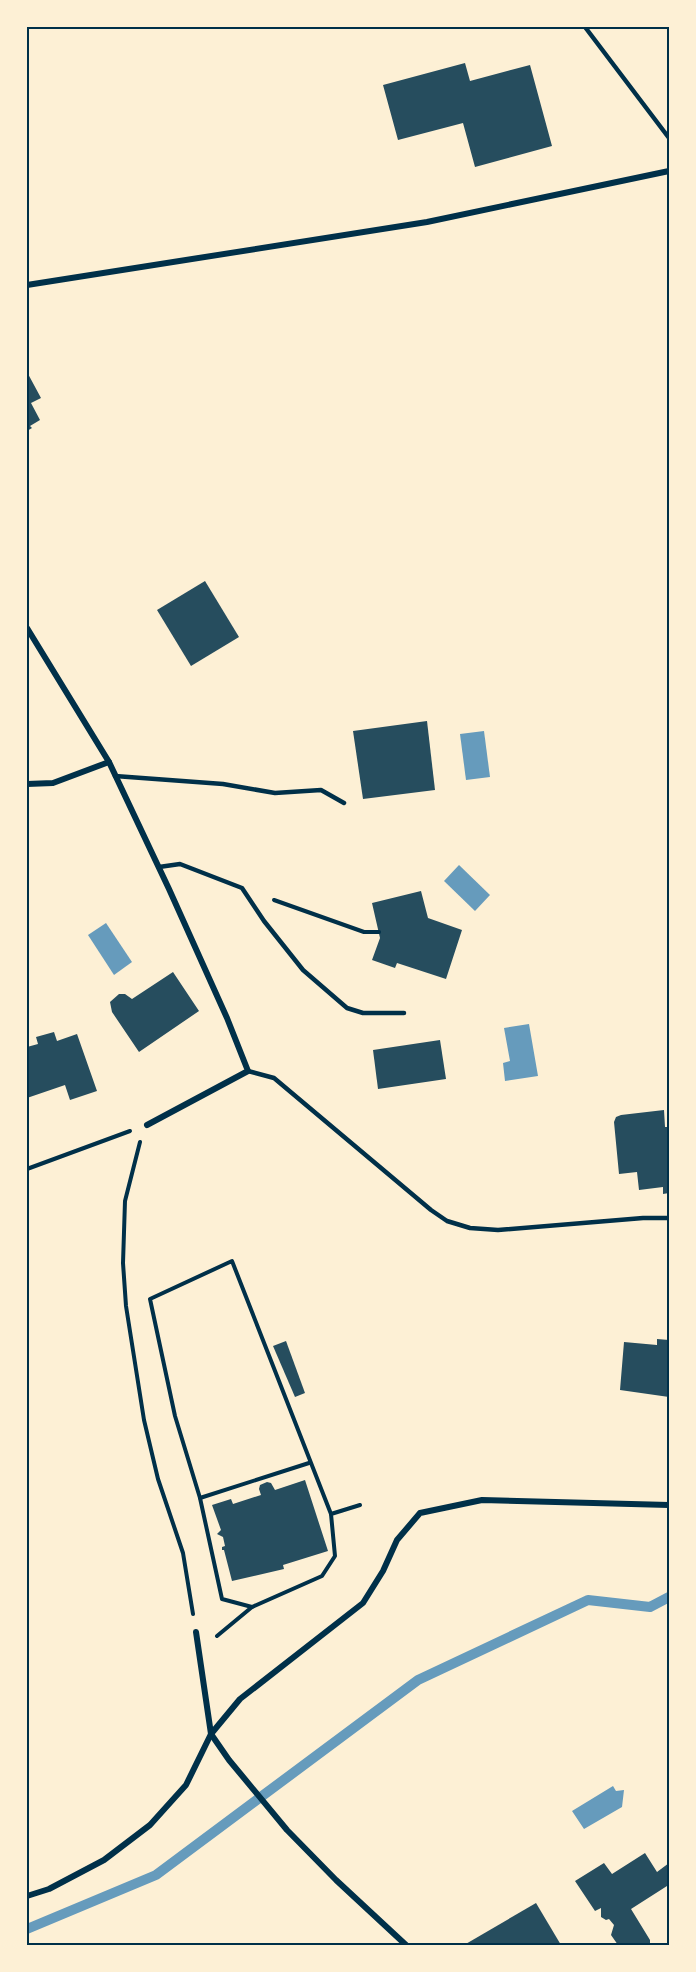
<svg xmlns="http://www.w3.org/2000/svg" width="696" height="1972" font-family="'Noto Serif',serif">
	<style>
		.water { fill: #669bbc }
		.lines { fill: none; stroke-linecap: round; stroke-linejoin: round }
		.stream { stroke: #669bbc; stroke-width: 10 }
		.building { fill: #264d5e }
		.path { stroke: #003049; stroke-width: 4 }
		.service { stroke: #003049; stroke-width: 4.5 }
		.minor { stroke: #003049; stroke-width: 6 }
		.neatline { fill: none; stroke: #003049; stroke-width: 2 }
	</style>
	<rect width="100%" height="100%" fill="#fdf0d5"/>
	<!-- water -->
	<g class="water">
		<polygon points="484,731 490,777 466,780 460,734"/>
		<polygon points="459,865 490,895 475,911 444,881"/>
		<polygon points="106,923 132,962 114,975 88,935"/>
		<polygon points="529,1024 538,1076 505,1081 503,1063 510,1061 504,1028"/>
		<polygon points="613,1786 616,1791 624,1790 622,1807 584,1829 572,1811"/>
	</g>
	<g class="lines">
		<!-- stream -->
		<polyline class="stream" points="27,1929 156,1875 418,1680 588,1600 650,1607 669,1597"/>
	</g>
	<!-- building -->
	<g class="building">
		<polygon points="465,63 470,81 530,65 552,146 475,167 463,123 398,140 383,85"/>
		<polygon points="27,372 41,398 31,403 40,420 30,426 32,428 27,431"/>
		<polygon points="205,581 239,637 191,666 157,610"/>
		<polygon points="427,721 435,790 363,799 353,731"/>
		<polygon points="421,891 428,918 462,930 446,979 397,963 395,968 372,960 380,938 372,903"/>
		<polygon points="173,972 199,1011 139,1052 112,1012 110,1002 119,994 125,994 132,999"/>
		<polygon points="54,1032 57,1041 77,1034 97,1091 70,1100 65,1085 27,1098 27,1047 38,1044 36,1037"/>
		<polygon points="440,1040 446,1079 378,1089 373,1050"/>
		<polygon points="664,1110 665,1127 669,1127 669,1193 663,1194 663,1187 639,1190 637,1172 619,1174 614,1122 616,1117 621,1115"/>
		<polygon points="657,1339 669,1340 669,1397 620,1390 624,1342 657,1345"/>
		<polygon points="286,1341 305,1393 295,1397 273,1346"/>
		<polygon points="305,1480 328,1551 283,1565 284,1569 232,1581 224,1550 222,1550 222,1547 225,1546 223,1537 217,1534 221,1530 212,1505 231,1499 233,1504 261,1495 259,1489 260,1485 267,1482 271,1483 275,1490"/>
		<polygon points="645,1853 657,1872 669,1863 669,1889 667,1886 631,1909 650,1940 650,1945 618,1945 611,1935 614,1925 609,1919 606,1920 601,1917 601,1908 595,1911 575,1881 604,1863 612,1874"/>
		<polygon points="536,1903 561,1945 464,1945"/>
	</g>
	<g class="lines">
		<!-- path -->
		<g class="path">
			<polyline points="274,900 364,932 379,932"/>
			<polyline points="140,1142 125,1201 123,1263 126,1306 144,1420 158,1479 183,1553 193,1614"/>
			<polyline points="27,1169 130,1131"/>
			<polyline points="200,1498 309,1463"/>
			<polyline points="252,1607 222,1599 200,1498 175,1416 150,1299 232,1261 331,1514"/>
			<polyline points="217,1636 252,1607 322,1576 335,1556 331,1514 360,1505"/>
		</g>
		<!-- service -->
		<g class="service">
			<polyline points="585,27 669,138"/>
			<polyline points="115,776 223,784 275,793 321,790 344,803"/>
			<polyline points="159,867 180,864 242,888 264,921 303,970 347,1008 363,1013 404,1013"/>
			<polyline points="248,1071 274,1078 431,1210 447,1221 470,1228 498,1230 643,1218 669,1218"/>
		</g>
		<!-- minor -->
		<g class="minor">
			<polyline points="27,285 427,222 669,171"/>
			<polyline points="27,628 109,762 169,889 227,1018 248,1071 147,1125"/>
			<polyline points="27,784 53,783 109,762"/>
			<polyline points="196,1632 211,1734 229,1760 287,1830 336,1880 406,1945"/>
			<polyline points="27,1896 49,1889 104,1860 150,1825 186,1785 211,1734 240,1699 363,1603 383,1571 397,1540 420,1513 482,1500 669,1505"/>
		</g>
	</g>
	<!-- border -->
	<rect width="696" height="1972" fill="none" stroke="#fdf0d5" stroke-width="57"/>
	<rect x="28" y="28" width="640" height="1916" class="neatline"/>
</svg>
